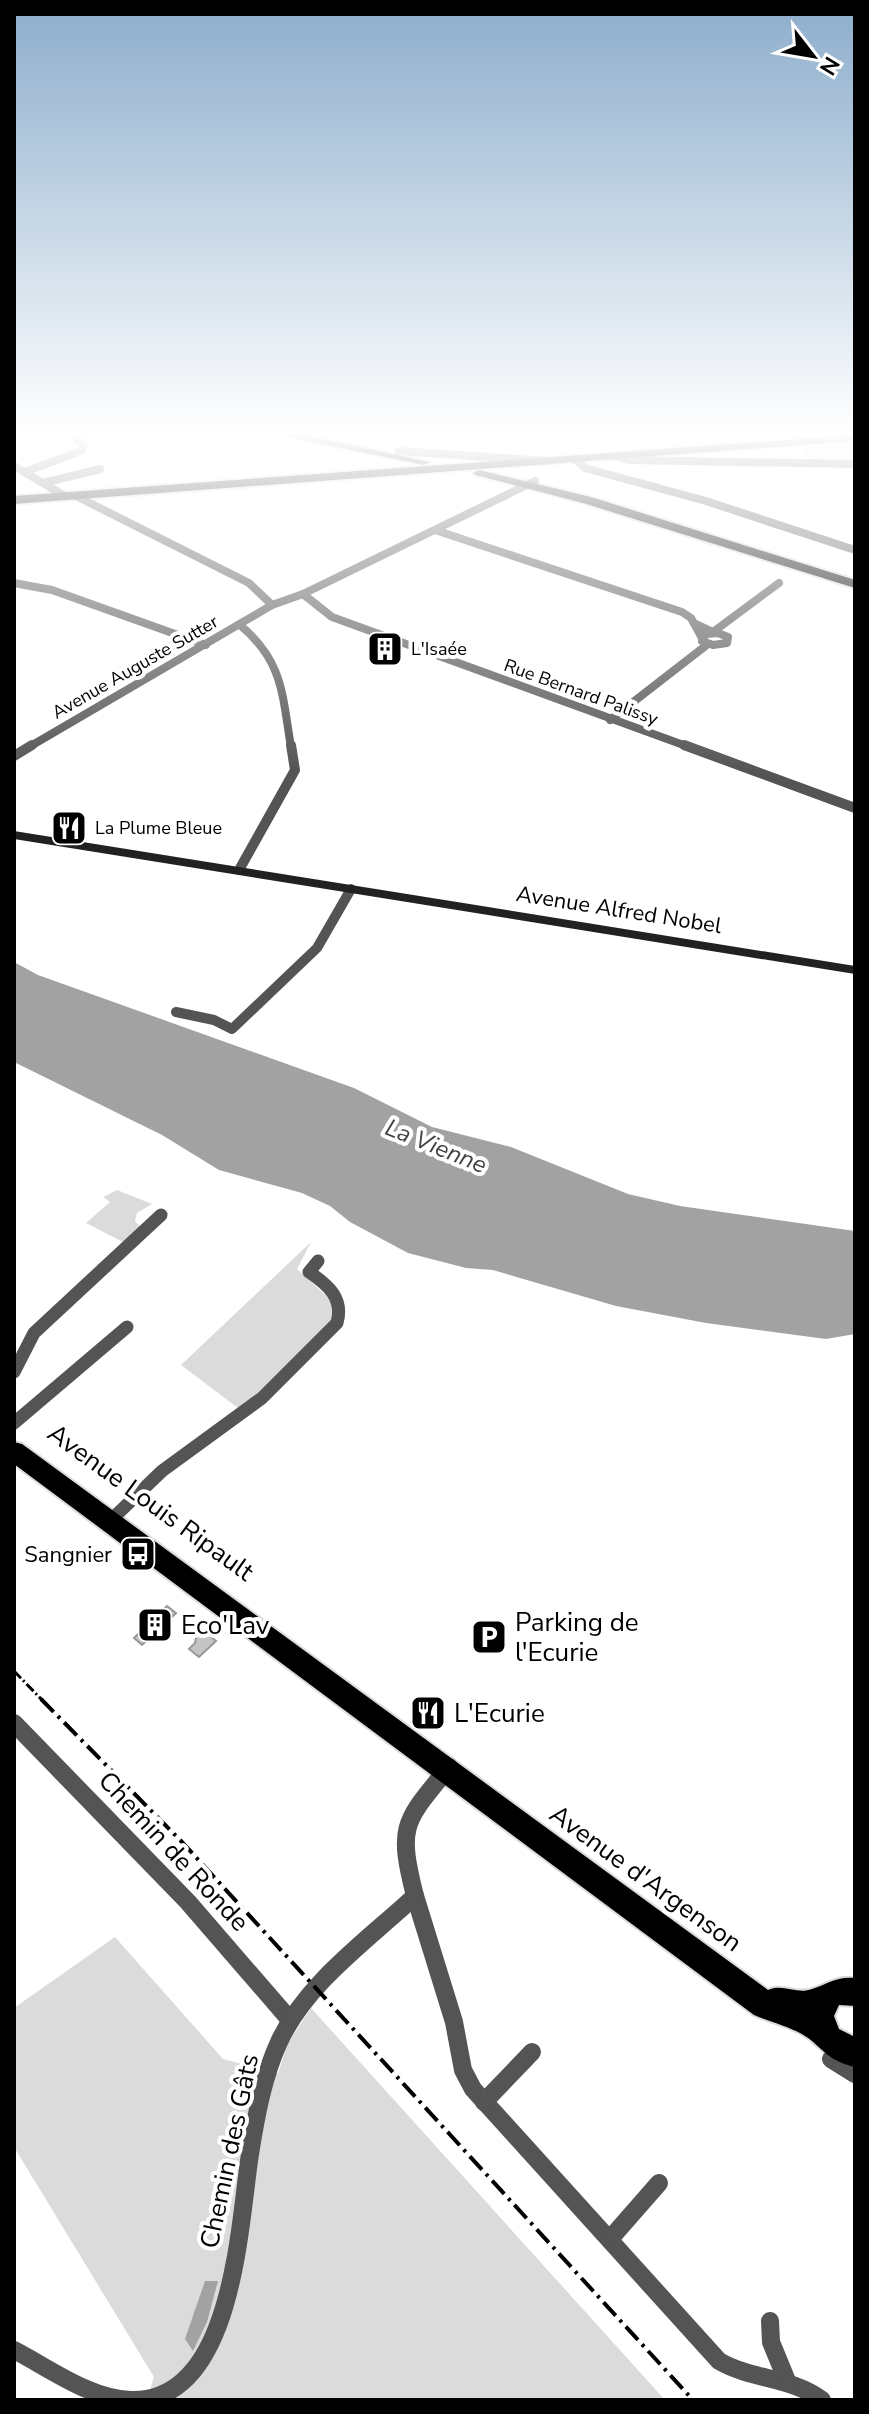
<svg xmlns="http://www.w3.org/2000/svg" width="869" height="2414" font-family="'Nunito Sans',sans-serif">
	<style>
		.green { fill: #dbdbdb }
		.water { fill: #a2a2a2 }
		.building { fill: #c4c4c4; stroke: #989898; stroke-width: 2 }
		.lines { fill: none; stroke-linecap: round; stroke-linejoin: round }
		.primary-casing { stroke: #dbdbdb; stroke-width: 4 }
		.street-far3 { stroke: #545454; stroke-width: 8 }
		.street-far2 { stroke: #545454; stroke-width: 10 }
		.street-far1 { stroke: #545454; stroke-width: 13 }
		.street { stroke: #545454; stroke-width: 18 }
		.secondary { fill: #212121; fill-rule: evenodd }
		.primary { fill: #000; fill-rule: evenodd }
		.rail-far1 { stroke: #000; stroke-width: 3; stroke-dasharray: 10 3 2 3; stroke-linecap: butt }
		.rail { stroke: #000; stroke-width: 4; stroke-dasharray: 18 6 3 6; stroke-linecap: butt }
		.labels { text-anchor: middle; stroke-width: 8; stroke-linejoin: round; paint-order: stroke }
		.far-poi-label { font-size: 18px; fill: #000; stroke: #fff; text-anchor: start }
		.far-street-label { font-size: 18px; fill: #000; stroke: #fff }
		.street-label { font-size: 22px; fill: #000; stroke: #fff }
		.poi-label { font-size: 22px; fill: #000; stroke: #fff; text-anchor: end }
		.water-label { font-size: 24px; font-style: italic; fill: #434343; stroke: #fff }
		.near-street-label { font-size: 26px; fill: #000; stroke: #fff }
		.near-poi-label { font-size: 26px; fill: #000; stroke: #fff; text-anchor: start }
	</style>
	<rect width="100%" height="100%" fill="#fff"/>
	<!-- green -->
	<g class="green">
		<polygon points="855,441 855,463 810,462 801,445"/>
		<polygon points="117,1190 152,1204 137,1213 135,1221 141,1228 125,1243 86,1223 110,1202 103,1197"/>
		<polygon points="311,1242 297,1269 332,1301 333,1318 259,1393 238,1408 181,1365"/>
		<polygon points="115,1937 223,2059 278,2073 288,2043 311,2008 665,2400 147,2400 154,2377 14,2147 14,2008"/>
	</g>
	<!-- water -->
	<g class="water">
		<polygon points="14,962 38,975 354,1088 432,1127 511,1147 628,1194 680,1206 855,1231 855,1334 826,1339 706,1323 616,1306 493,1270 466,1268 408,1253 350,1222 330,1206 302,1193 219,1170 162,1135 14,1062"/>
		<polygon points="205,2281 218,2281 207,2322 193,2351 185,2339"/>
	</g>
	<!-- building -->
	<g class="building">
		<polygon points="167,1606 176,1613 142,1645 134,1638"/>
		<polygon points="204,1631 216,1641 199,1657 189,1649 195,1643 197,1632"/>
	</g>
	<g class="lines">
		<defs>
			<g id="primary">
				<polygon points="286,435 305,435 430,462 424,465 291,438"/>
				<polygon points="855,435 855,441 14,504 14,496"/>
				<polygon points="479,470 591,497 855,580 855,588 583,503 475,475 473,473"/>
				<path d="M14,1442L22,1444L768,1990C783,1983 797,1995 812,1989C828,1984 836,1976 855,1978V2006L839,2005L834,2016L839,2029L855,2037V2067C832,2061 829,2056 812,2041C797,2028 772,2023 754,2015L14,1464Z"/>
			</g>
		</defs>
		<!-- primary casing -->
		<use href="#primary" class="primary-casing"/>
		<!-- street-far3 -->
		<g class="street-far3">
			<polyline points="399,451 548,461"/>
			<polyline points="614,456 629,460 855,464"/>
			<polyline points="575,459 585,468 706,501 855,550"/>
			<polyline points="14,466 65,496"/>
			<polyline points="27,471 81,451 84,446 74,435"/>
			<polyline points="47,482 100,469"/>
			<polyline points="76,496 249,583 272,605"/>
			<polyline points="435,530 682,612 691,618 702,638"/>
			<polyline points="14,583 52,590 206,645"/>
			<polyline points="303,594 332,617 689,747"/>
			<polyline points="694,623 713,632 779,583"/>
			<path d="M240,625C284,662 282,695 291,747"/>
			<polygon points="718,633 728,637 727,643 713,645 702,641 706,634"/>
			<polyline points="610,720 708,644"/>
			<polyline points="29,747 272,605 303,594 535,481"/>
		</g>
		<!-- street-far2 -->
		<g class="street-far2">
			<polyline points="684,745 855,808"/>
			<polyline points="14,756 32,745"/>
			<polyline points="239,870 295,770 291,745"/>
			<polyline points="176,1012 214,1020 232,1029 317,948 351,889"/>
		</g>
		<!-- street-far1 -->
		<g class="street-far1">
			<polyline points="14,1372 34,1333 161,1215"/>
			<polyline points="14,1423 127,1327"/>
			<path d="M109,1522L162,1471L262,1398L337,1323C344,1298 328,1285 309,1272L318,1261"/>
		</g>
		<!-- street -->
		<g class="street">
			<polyline points="14,1723 188,1902 290,2020"/>
			<path d="M415,1896L454,2022L463,2070L473,2089L719,2361C752,2380 791,2377 822,2400"/>
			<polyline points="831,2059 855,2074"/>
			<polyline points="484,2102 532,2052"/>
			<polyline points="610,2239 659,2183"/>
			<polyline points="770,2321 771,2342 787,2381"/>
			<path d="M14,2350C49,2368 90,2399 131,2400C234,2403 239,2224 250,2154C256,2116 263,2077 279,2042C306,1983 369,1939 415,1896C397,1825 404,1822 449,1767"/>
		</g>
		<!-- secondary -->
		<polygon class="secondary" points="14,831 855,966 855,974 14,839"/>
		<!-- primary -->
		<use href="#primary" class="primary"/>
		<!-- rail-far1 -->
		<polyline class="rail-far1" points="14,1671 43,1701"/>
		<!-- rail -->
		<polyline class="rail" points="41,1699 182,1842 693,2400"/>
	</g>
	<!-- sky -->
	<linearGradient id="sky" x2="0" y2="1"><stop stop-color="#8cadcc"/><stop offset="0.56" stop-color="#fff"/><stop offset="1" stop-color="#fff" stop-opacity="0"/></linearGradient>
	<rect width="869" height="772" fill="url(#sky)"/>
	<!-- icons -->
	<defs>
		<symbol id="building-square" viewBox="-11 -11 22 22"><rect x="-9" y="-9" width="18" height="18" rx="4" fill="#000" stroke="#fff"/><path d="M-4-6H4V6H1V3H-1V6H-4ZM-2.5-4.3h1.7v1.8h-1.7ZM.8-4.3h1.7v1.8H.8ZM-2.5-1h1.7V.8h-1.7ZM.8-1h1.7V.8H.8Z" fill="#fff"/></symbol>
		<symbol id="restaurant-square" viewBox="-11 -11 22 22"><rect x="-9" y="-9" width="18" height="18" rx="4" fill="#000" stroke="#fff"/><path d="M-5-6h1v4h1v-4h1v4h1v-4h1v5L-1.5 .5V6h-2V.5L-5-1ZM5-6V6H3V1.5H1.5Q1.5-4 5-6Z" fill="#fff"/></symbol>
		<symbol id="bus-square" viewBox="-11 -11 22 22"><rect x="-9" y="-9" width="18" height="18" rx="4" fill="#000" stroke="#fff"/><path d="M-5-6H5V4H4V6H2V4H-2V6H-4V4H-5ZM-3.5-4V0h7V-4ZM-3.5 1.2v1.5H-2V1.2ZM2 1.2v1.5H3.5V1.2Z" fill="#fff"/></symbol>
		<symbol id="parking-square" viewBox="-11 -11 22 22"><rect x="-9" y="-9" width="18" height="18" rx="4" fill="#000" stroke="#fff"/><path d="M-3.5-5.5H1a3.5 3.5 0 0 1 0 7H-1V5.5H-3.5ZM-1-3.4V-.6H.8a1.4 1.4 0 0 0 0-2.8Z" fill="#fff"/></symbol>
	</defs>
	<g fill-rule="evenodd">
		<use href="#building-square" x="365" y="629" width="40" height="40"/>
		<use href="#restaurant-square" x="49" y="808" width="40" height="40"/>
		<use href="#bus-square" x="118" y="1534" width="40" height="40"/>
		<use href="#building-square" x="135" y="1605" width="40" height="40"/>
		<use href="#parking-square" x="469" y="1617" width="40" height="40"/>
		<use href="#restaurant-square" x="408" y="1693" width="40" height="40"/>
	</g>
	<g class="labels">
		<!-- far-poi labels -->
		<g class="far-poi-label">
			<text x="411" y="655">L'Isaée</text>
			<text x="95" y="834">La Plume Bleue</text>
		</g>
		<!-- far-street labels -->
		<g class="far-street-label">
			<text transform="translate(135 667) rotate(-30)" y="6">Avenue Auguste Sutter</text>
			<text transform="translate(581 692) rotate(20)" y="6">Rue Bernard Palissy</text>
		</g>
		<!-- street labels -->
		<g class="street-label">
			<text transform="translate(619 909) rotate(9)" y="8">Avenue Alfred Nobel</text>
		</g>
		<!-- poi labels -->
		<g class="poi-label">
			<text x="112" y="1562">Sangnier</text>
		</g>
		<!-- water labels -->
		<g class="water-label">
			<text transform="translate(436 1146) rotate(22)" y="8">La Vienne</text>
		</g>
		<!-- near-street labels -->
		<g class="near-street-label">
			<text transform="translate(151 1502) rotate(36)" y="9">Avenue Louis Ripault</text>
			<text transform="translate(174 1851) rotate(47)" y="9">Chemin de Ronde</text>
			<text transform="translate(646 1878) rotate(36)" y="9">Avenue d'Argenson</text>
			<text transform="translate(229 2151) rotate(-78)" y="9">Chemin des Gâts</text>
		</g>
		<!-- near-poi labels -->
		<g class="near-poi-label">
			<text x="515" y="1631">Parking de<tspan x="515" dy="30">l'Ecurie</tspan></text>
			<text x="181" y="1634">Eco'Lav</text>
			<text x="454" y="1722">L'Ecurie</text>
		</g>
	</g>
	<!-- border -->
	<rect width="869" height="2414" fill="none" stroke="#000000" stroke-width="32"/>
	<!-- north arrow -->
	<g transform="translate(813 56) rotate(121)" stroke="#ffffff" stroke-width="6" paint-order="stroke">
	<path d="M0-6L14 30L0 20L-14 30Z" fill="#000000"/>
	<text y="-12" font-size="22" font-weight="bold" text-anchor="middle" fill="#000000">N</text>
	</g>
</svg>
